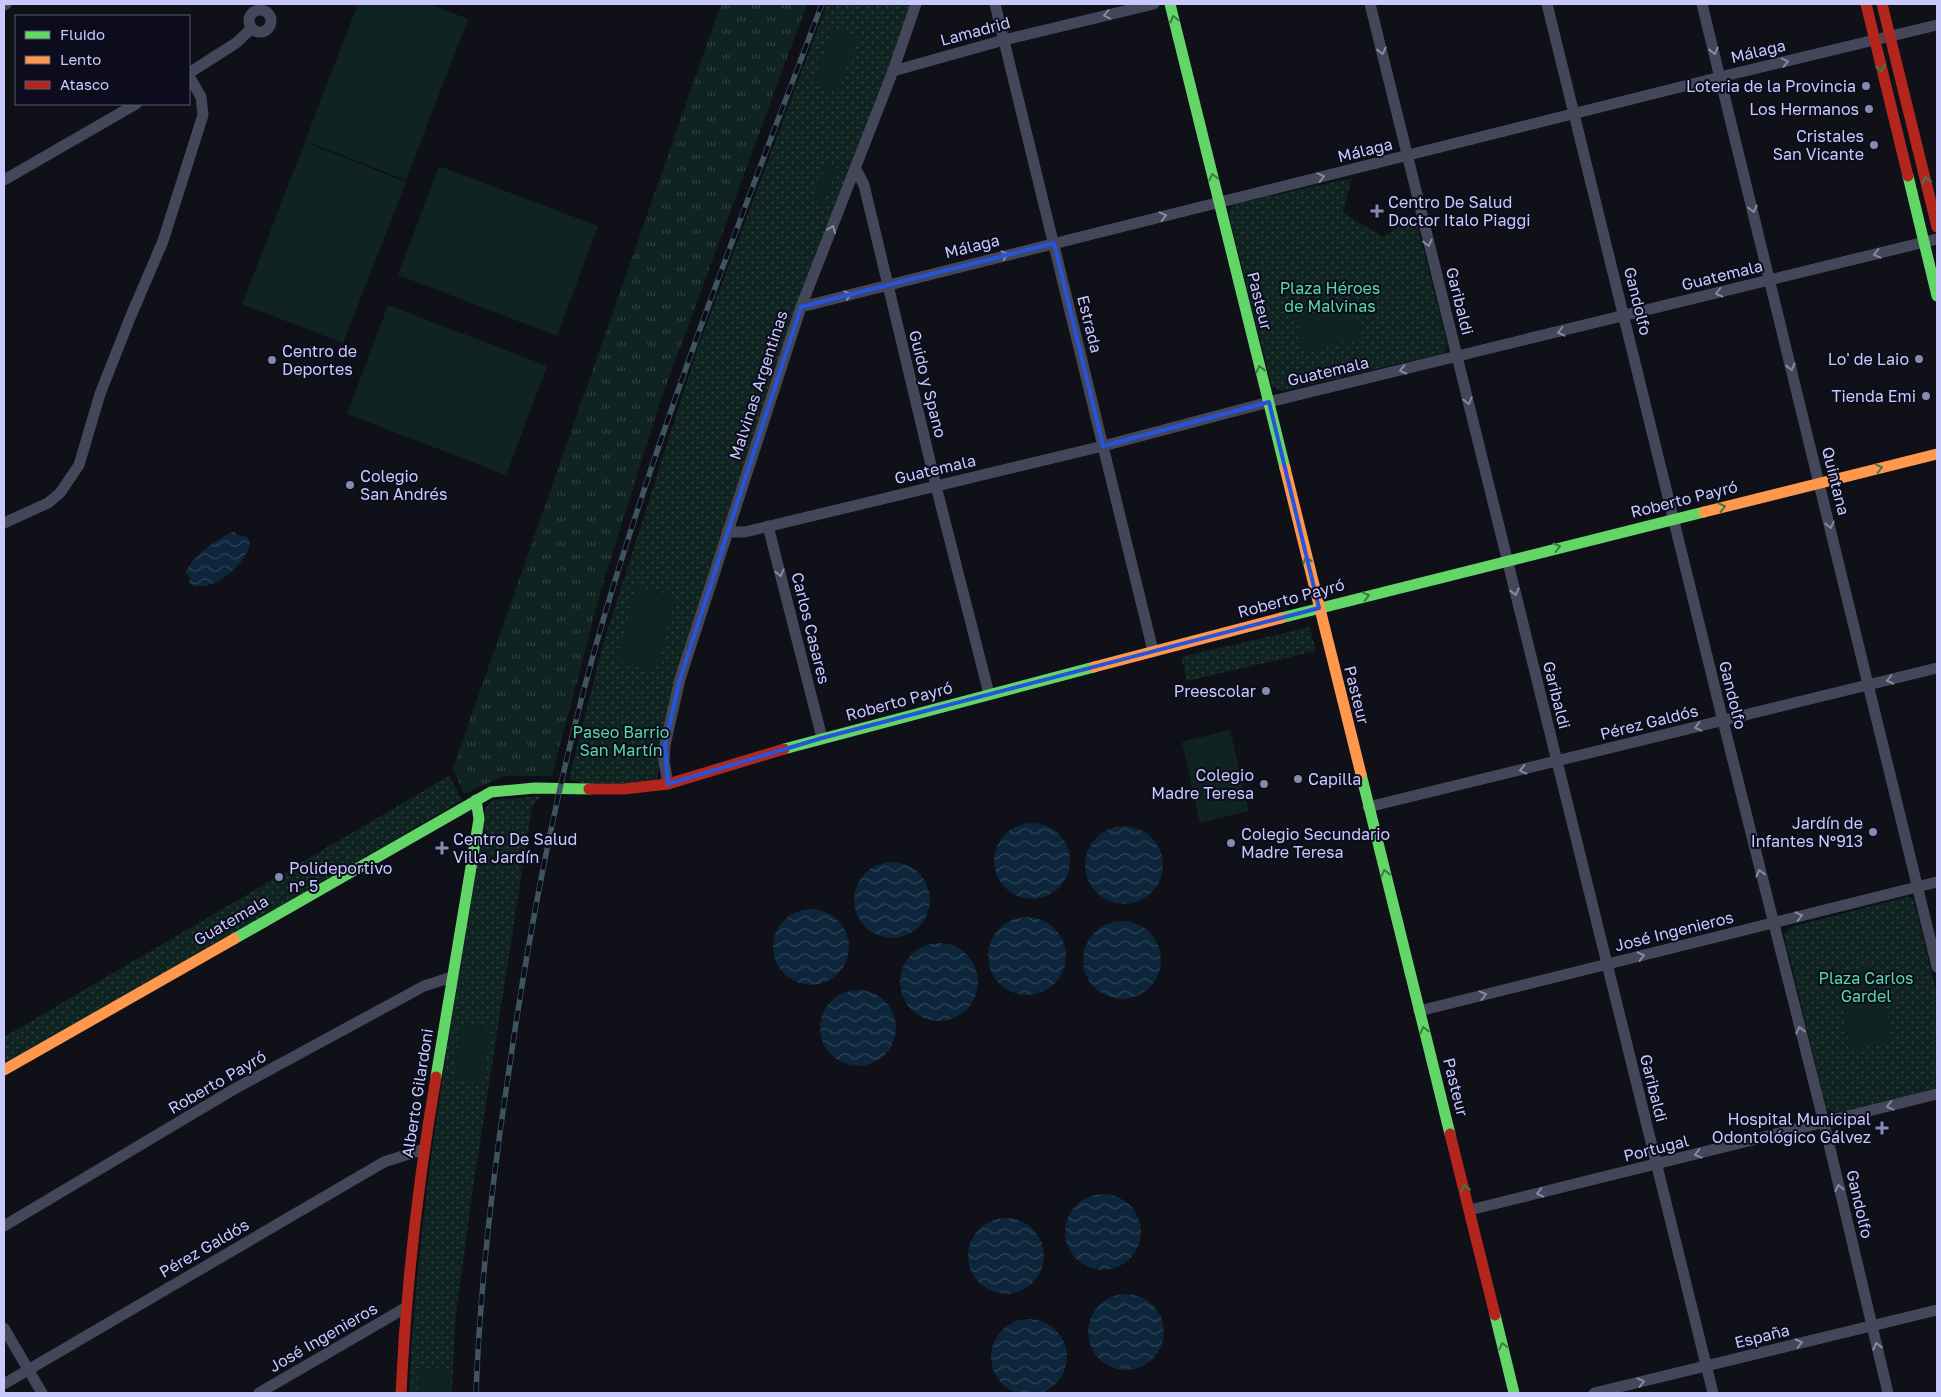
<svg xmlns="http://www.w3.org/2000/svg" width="1941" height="1397" font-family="'Golos Text',sans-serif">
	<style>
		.grass { fill: url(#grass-tufts) }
		.park { fill: url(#park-dots) }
		.pitch { fill: #0f2320 }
		.water { fill: url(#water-waves) }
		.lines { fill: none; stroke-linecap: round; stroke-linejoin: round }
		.street { stroke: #444659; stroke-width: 11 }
		.fast { stroke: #63d668; stroke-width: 11 }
		.slow { stroke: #ff974d; stroke-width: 11 }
		.jam { stroke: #b3261e; stroke-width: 11 }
		.rail-casing { stroke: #3c555e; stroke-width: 5.5 }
		.rail { stroke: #0c0c1c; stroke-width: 4; stroke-dasharray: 11; stroke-linecap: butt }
		.oneway { stroke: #8688ac }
		.oneway2 { stroke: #3c7b46 }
		.marked { fill: none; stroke: #2654da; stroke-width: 4; stroke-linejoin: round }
		.poi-dot { fill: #8889ae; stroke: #0c0c1c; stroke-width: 2 }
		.labels { text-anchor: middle; stroke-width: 4; stroke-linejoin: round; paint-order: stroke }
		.street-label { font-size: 16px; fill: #c8cafe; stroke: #0c0c1c }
		.poi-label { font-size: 16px; fill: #c8cafe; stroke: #0c0c1c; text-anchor: end }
		.park-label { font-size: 16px; fill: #57daa6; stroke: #0c0c1c }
	</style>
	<defs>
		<pattern id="grass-tufts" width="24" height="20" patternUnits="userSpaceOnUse" patternTransform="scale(1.25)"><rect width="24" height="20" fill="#0f2320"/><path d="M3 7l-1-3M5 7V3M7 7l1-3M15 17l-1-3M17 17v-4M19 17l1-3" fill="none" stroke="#304241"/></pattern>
		<pattern id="park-dots" width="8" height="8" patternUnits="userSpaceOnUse" patternTransform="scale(1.25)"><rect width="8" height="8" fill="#0f2320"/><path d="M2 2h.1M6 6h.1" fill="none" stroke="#304241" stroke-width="1.8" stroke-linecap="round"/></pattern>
		<pattern id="water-waves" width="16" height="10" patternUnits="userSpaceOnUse" patternTransform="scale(1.25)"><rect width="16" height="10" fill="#0d263b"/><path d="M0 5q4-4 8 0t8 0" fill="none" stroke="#2f4458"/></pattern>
	</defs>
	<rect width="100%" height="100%" fill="#101018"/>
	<!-- grass -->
	<polygon class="grass" points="721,4 807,4 661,399 601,590 552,776 504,776 464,794 453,768"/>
	<!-- park -->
	<g class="park">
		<polygon points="827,4 912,4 854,161 662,743 657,779 653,783 582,783 569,779 603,644 698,347"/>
		<polygon points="1352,178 1343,213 1384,237 1415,216 1447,343 1446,350 1441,354 1281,391 1272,386 1229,216 1230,209 1235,204"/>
		<polygon points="1310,627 1316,651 1187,681 1181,657"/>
		<polygon points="449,776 462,800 4,1068 4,1037"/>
		<path d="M541,796L532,807L473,1188L455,1322L452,1393H409C418,1197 455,1003 485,809L492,800Z"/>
		<polygon points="1907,897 1913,899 1914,902 1937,995 1937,1089 1834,1114 1826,1107 1784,934 1791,927"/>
	</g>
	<!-- pitch -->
	<g class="pitch">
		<polygon points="358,4 430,4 468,19 406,180 305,141"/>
		<polygon points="834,28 859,38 836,92 812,82"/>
		<polygon points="305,142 406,182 343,343 242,304"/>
		<polygon points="826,165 836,169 822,205 812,201"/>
		<polygon points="439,166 598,226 557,336 398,275"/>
		<polygon points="1354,304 1362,338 1304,352 1296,317"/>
		<polygon points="388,305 547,366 506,475 347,414"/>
		<polygon points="637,586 676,596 655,672 616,661"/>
		<polygon points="1230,730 1249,811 1200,823 1182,742"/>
		<polygon points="1876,965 1893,1041 1852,1051 1835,975"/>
		<polygon points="462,1024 491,1028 482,1084 453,1080"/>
		<polygon points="421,1368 450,1370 448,1393 420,1393"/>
	</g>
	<!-- water -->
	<g class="water">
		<path d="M234,531L237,535L246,536L250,542C248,564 211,595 190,584L189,575L185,573C195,553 215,541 234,531Z"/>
		<circle cx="1032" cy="861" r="38"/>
		<circle cx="1124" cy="865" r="39"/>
		<circle cx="892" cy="900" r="38"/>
		<circle cx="811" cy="947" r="38"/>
		<circle cx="1027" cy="956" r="39"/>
		<circle cx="1122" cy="960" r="39"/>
		<circle cx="939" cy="982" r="39"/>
		<circle cx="858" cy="1028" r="38"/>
		<circle cx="1103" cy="1232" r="38"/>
		<circle cx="1006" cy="1256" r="38"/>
		<circle cx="1126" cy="1332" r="38"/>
		<circle cx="1029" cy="1357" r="38"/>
	</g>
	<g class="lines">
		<!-- street -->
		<g class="street">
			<polyline points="995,4 1153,651"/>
			<polyline points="1370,4 1713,1393"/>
			<polyline points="1547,4 1723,721 1824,1123 1888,1393"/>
			<polyline points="1702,4 1937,967"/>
			<polyline points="4,5 6,4"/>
			<circle cx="260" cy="21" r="11"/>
			<polyline points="893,71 1004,40 1154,4"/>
			<polyline points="189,73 236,43 252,28"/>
			<polyline points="856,169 864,185 936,486 989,694"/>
			<polyline points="4,180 136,104"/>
			<polyline points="801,307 1720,77 1937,25"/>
			<polyline points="4,523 48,503 60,493 79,465 100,394 130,318 163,241 203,115 201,97 189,76"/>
			<polyline points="768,526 822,738"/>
			<polyline points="727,532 745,532 1103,446 1269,402 1937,239"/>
			<polyline points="668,784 664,761 665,745 680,679 801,307 893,71 916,4"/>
			<polyline points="1368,807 1937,668"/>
			<polyline points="1419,1011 1937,882"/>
			<polyline points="1470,1210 1937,1094"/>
			<polyline points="4,1226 236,1088 424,986 452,977"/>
			<polyline points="4,1328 42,1393"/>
			<polyline points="4,1384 384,1162 424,1149"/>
			<polyline points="259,1393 405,1308"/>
			<polyline points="1594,1393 1937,1310"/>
		</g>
		<!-- fast -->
		<g class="fast">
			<polyline points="1170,4 1285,468"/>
			<polyline points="1908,176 1937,296"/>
			<polyline points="1281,618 1704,512"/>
			<polyline points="784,749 1094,667"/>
			<polyline points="1361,774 1450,1134"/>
			<polyline points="234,939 491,792 535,788 589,789"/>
			<polyline points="436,1077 479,819 476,800"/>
			<polyline points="1495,1315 1514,1393"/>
		</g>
		<!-- slow -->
		<g class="slow">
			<polyline points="1285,468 1361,774"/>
			<polyline points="1704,512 1937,454"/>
			<polyline points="1094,667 1281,618"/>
			<polyline points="4,1070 234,939"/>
		</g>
		<!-- jam -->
		<g class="jam">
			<polyline points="1866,4 1908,176"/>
			<polyline points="1882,4 1937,227"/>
			<polyline points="589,789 624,789 668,784 784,749"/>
			<polyline points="1450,1134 1495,1315"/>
			<path d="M401,1393C406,1287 418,1182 436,1077"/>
		</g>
		<defs>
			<path id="rail" d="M476,1393C480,1287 492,1182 508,1077C530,922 560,767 604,617C666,409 745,207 822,4"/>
		</defs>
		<!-- rail casing -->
		<use href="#rail" class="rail-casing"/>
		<!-- rail -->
		<use href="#rail" class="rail"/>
	</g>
	<!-- one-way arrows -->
	<defs><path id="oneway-chevron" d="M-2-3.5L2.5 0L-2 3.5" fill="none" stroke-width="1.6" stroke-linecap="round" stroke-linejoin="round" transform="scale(1.25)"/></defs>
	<g class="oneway">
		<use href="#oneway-chevron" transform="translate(1107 15) rotate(167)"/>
		<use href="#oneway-chevron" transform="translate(1382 51) rotate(76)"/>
		<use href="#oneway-chevron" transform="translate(1714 51) rotate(76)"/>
		<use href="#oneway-chevron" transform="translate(1785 62) rotate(-13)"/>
		<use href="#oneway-chevron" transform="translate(1321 177) rotate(-14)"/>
		<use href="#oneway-chevron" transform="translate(1753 209) rotate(76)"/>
		<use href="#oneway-chevron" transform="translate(1163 216) rotate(-14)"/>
		<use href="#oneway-chevron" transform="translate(832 229) rotate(-68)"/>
		<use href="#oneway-chevron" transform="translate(1428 243) rotate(76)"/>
		<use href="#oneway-chevron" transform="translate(1877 254) rotate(166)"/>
		<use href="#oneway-chevron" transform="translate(1005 255) rotate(-14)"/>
		<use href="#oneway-chevron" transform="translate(1719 293) rotate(166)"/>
		<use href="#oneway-chevron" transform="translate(848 295) rotate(-16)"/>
		<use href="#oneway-chevron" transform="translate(1561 332) rotate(166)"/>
		<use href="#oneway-chevron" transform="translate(1791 367) rotate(76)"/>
		<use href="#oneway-chevron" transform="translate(1403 370) rotate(167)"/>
		<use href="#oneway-chevron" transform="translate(1468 401) rotate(76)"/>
		<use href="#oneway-chevron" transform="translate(1830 525) rotate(77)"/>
		<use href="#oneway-chevron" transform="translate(780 573) rotate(76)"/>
		<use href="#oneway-chevron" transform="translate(1515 592) rotate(76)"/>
		<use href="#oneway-chevron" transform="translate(1890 680) rotate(166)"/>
		<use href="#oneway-chevron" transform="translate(1698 727) rotate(166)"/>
		<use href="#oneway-chevron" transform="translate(1523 770) rotate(167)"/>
		<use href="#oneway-chevron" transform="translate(1760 873) rotate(-104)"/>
		<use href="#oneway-chevron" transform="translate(1799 916) rotate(-14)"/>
		<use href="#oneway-chevron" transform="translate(1641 956) rotate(-14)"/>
		<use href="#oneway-chevron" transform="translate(1483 995) rotate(-14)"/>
		<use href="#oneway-chevron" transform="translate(1800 1030) rotate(-104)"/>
		<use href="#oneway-chevron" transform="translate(1890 1106) rotate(166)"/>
		<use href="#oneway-chevron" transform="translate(1698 1154) rotate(166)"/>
		<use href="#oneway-chevron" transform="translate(1839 1188) rotate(-103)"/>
		<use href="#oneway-chevron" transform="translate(1540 1193) rotate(166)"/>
		<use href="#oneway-chevron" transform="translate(1799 1343) rotate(-14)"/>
		<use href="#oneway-chevron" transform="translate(1877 1346) rotate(-104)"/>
		<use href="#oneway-chevron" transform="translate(1641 1382) rotate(-14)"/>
	</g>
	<g class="oneway2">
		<use href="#oneway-chevron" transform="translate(1174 19) rotate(-104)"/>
		<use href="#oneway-chevron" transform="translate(1881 68) rotate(76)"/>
		<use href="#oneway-chevron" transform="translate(1213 177) rotate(-104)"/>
		<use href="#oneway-chevron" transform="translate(1926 180) rotate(-104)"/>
		<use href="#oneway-chevron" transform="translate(1260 369) rotate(-104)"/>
		<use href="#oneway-chevron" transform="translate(1879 468) rotate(-14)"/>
		<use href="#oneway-chevron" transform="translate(1722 507) rotate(-14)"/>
		<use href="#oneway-chevron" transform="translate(1557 547) rotate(-14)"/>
		<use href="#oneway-chevron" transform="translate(1307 560) rotate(-104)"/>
		<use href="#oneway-chevron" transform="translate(1366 596) rotate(-14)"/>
		<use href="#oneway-chevron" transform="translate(1385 873) rotate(-104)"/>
		<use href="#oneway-chevron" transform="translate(1424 1030) rotate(-104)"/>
		<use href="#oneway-chevron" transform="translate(1465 1188) rotate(-104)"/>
		<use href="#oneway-chevron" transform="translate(1503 1346) rotate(-103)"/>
	</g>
	<!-- marked area -->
	<path class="marked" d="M1054,243L1103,446L1269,402L1319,608L822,738L668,784L665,745L680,679L801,307Z"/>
	<!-- markers -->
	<g class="poi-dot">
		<circle cx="1866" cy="86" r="5"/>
		<circle cx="1869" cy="109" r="5"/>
		<circle cx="1874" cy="145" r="5"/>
		<path d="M1374.5 203.5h5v5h5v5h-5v5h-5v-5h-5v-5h5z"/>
		<circle cx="1919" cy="359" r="5"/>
		<circle cx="272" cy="360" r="5"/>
		<circle cx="1926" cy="396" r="5"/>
		<circle cx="350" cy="485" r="5"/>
		<circle cx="1266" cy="691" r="5"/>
		<circle cx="1298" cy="779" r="5"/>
		<circle cx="1264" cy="784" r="5"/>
		<circle cx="1873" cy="832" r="5"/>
		<circle cx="1231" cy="843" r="5"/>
		<path d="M439.5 840.5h5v5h5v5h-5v5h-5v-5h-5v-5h5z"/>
		<circle cx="279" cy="877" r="5"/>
		<path d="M1879.5 1120.5h5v5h5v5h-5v5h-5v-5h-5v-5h5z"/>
	</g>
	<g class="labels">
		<!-- street labels -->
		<g class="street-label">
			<text transform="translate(975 31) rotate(-15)" y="6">Lamadrid</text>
			<text transform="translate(1758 51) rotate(-13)" y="6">Málaga</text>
			<text transform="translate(1365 150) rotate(-14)" y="6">Málaga</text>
			<text transform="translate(972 246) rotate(-14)" y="6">Málaga</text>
			<text transform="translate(1722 275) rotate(-14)" y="6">Guatemala</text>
			<text transform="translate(1260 301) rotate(76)" y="6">Pasteur</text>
			<text transform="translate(1460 301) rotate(76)" y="6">Garibaldi</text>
			<text transform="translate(1638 301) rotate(76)" y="6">Gandolfo</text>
			<text transform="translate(1090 324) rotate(76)" y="6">Estrada</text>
			<text transform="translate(1328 371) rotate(-13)" y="6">Guatemala</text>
			<text transform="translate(928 384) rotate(76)" y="6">Guido y Spano</text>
			<text transform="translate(758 385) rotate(-72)" y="6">Malvinas Argentinas</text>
			<text transform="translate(935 469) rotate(-13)" y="6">Guatemala</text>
			<text transform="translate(1836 481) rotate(76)" y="6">Quintana</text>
			<text transform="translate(1684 499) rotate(-14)" y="6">Roberto Payró</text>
			<text transform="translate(1291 598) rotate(-15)" y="6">Roberto Payró</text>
			<text transform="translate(811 628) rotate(76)" y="6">Carlos Casares</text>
			<text transform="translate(1357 695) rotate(76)" y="6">Pasteur</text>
			<text transform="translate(1557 695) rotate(76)" y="6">Garibaldi</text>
			<text transform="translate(1733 695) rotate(76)" y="6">Gandolfo</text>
			<text transform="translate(899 701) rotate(-15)" y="6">Roberto Payró</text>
			<text transform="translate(1649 722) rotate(-14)" y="6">Pérez Galdós</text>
			<text transform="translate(231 920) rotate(-30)" y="6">Guatemala</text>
			<text transform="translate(1674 931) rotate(-14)" y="6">José Ingenieros</text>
			<text transform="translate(217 1082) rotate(-30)" y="6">Roberto Payró</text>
			<text transform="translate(1456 1087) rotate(76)" y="6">Pasteur</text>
			<text transform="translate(1654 1088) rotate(76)" y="6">Garibaldi</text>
			<text transform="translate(417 1093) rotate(-81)" y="6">Alberto Gilardoni</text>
			<text transform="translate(1656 1148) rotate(-14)" y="6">Portugal</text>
			<text transform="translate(1860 1204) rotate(77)" y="6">Gandolfo</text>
			<text transform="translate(204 1248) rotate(-30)" y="6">Pérez Galdós</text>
			<text transform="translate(1762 1336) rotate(-14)" y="6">España</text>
			<text transform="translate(323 1337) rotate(-30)" y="6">José Ingenieros</text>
		</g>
		<!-- poi labels -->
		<g class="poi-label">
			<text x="1856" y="92">Loteria de la Provincia</text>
			<text x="1859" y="115">Los Hermanos</text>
			<text x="1864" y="142">Cristales<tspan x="1864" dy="18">San Vicante</tspan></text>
			<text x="1388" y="208" text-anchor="start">Centro De Salud<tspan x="1388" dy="18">Doctor Italo Piaggi</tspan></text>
			<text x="282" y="357" text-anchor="start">Centro de<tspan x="282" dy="18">Deportes</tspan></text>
			<text x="1909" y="365">Lo' de Laio</text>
			<text x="1916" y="402">Tienda Emi</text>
			<text x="360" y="482" text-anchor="start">Colegio<tspan x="360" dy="18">San Andrés</tspan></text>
			<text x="1256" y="697">Preescolar</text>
			<text x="1254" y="781">Colegio<tspan x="1254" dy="18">Madre Teresa</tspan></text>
			<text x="1308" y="785" text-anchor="start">Capilla</text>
			<text x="1863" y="829">Jardín de<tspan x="1863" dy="18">Infantes Nº913</tspan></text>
			<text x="1241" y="840" text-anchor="start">Colegio Secundario<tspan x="1241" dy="18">Madre Teresa</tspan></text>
			<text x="453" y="845" text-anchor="start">Centro De Salud<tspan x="453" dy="18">Villa Jardín</tspan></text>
			<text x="289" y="874" text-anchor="start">Polideportivo<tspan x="289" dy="18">nº 5</tspan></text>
			<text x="1871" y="1125">Hospital Municipal<tspan x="1871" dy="18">Odontológico Gálvez</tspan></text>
		</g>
		<!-- park labels -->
		<g class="park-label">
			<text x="1330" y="294">Plaza Héroes<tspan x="1330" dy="18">de Malvinas</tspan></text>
			<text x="621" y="738">Paseo Barrio<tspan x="621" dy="18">San Martín</tspan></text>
			<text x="1866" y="984">Plaza Carlos<tspan x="1866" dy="18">Gardel</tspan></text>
		</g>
	</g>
	<!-- border -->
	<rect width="1941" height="1397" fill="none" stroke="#c8cafe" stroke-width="10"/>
	<!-- legend -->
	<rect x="15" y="15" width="175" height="90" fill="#0c0c1c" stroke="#575876"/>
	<rect x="25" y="31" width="25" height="8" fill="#63d668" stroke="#575876"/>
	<text x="60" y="40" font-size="15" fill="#c8cafe">Fluido</text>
	<rect x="25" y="56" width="25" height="8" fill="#ff974d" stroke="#575876"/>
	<text x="60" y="65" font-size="15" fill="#c8cafe">Lento</text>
	<rect x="25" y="81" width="25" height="8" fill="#b3261e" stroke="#575876"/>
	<text x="60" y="90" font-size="15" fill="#c8cafe">Atasco</text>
</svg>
